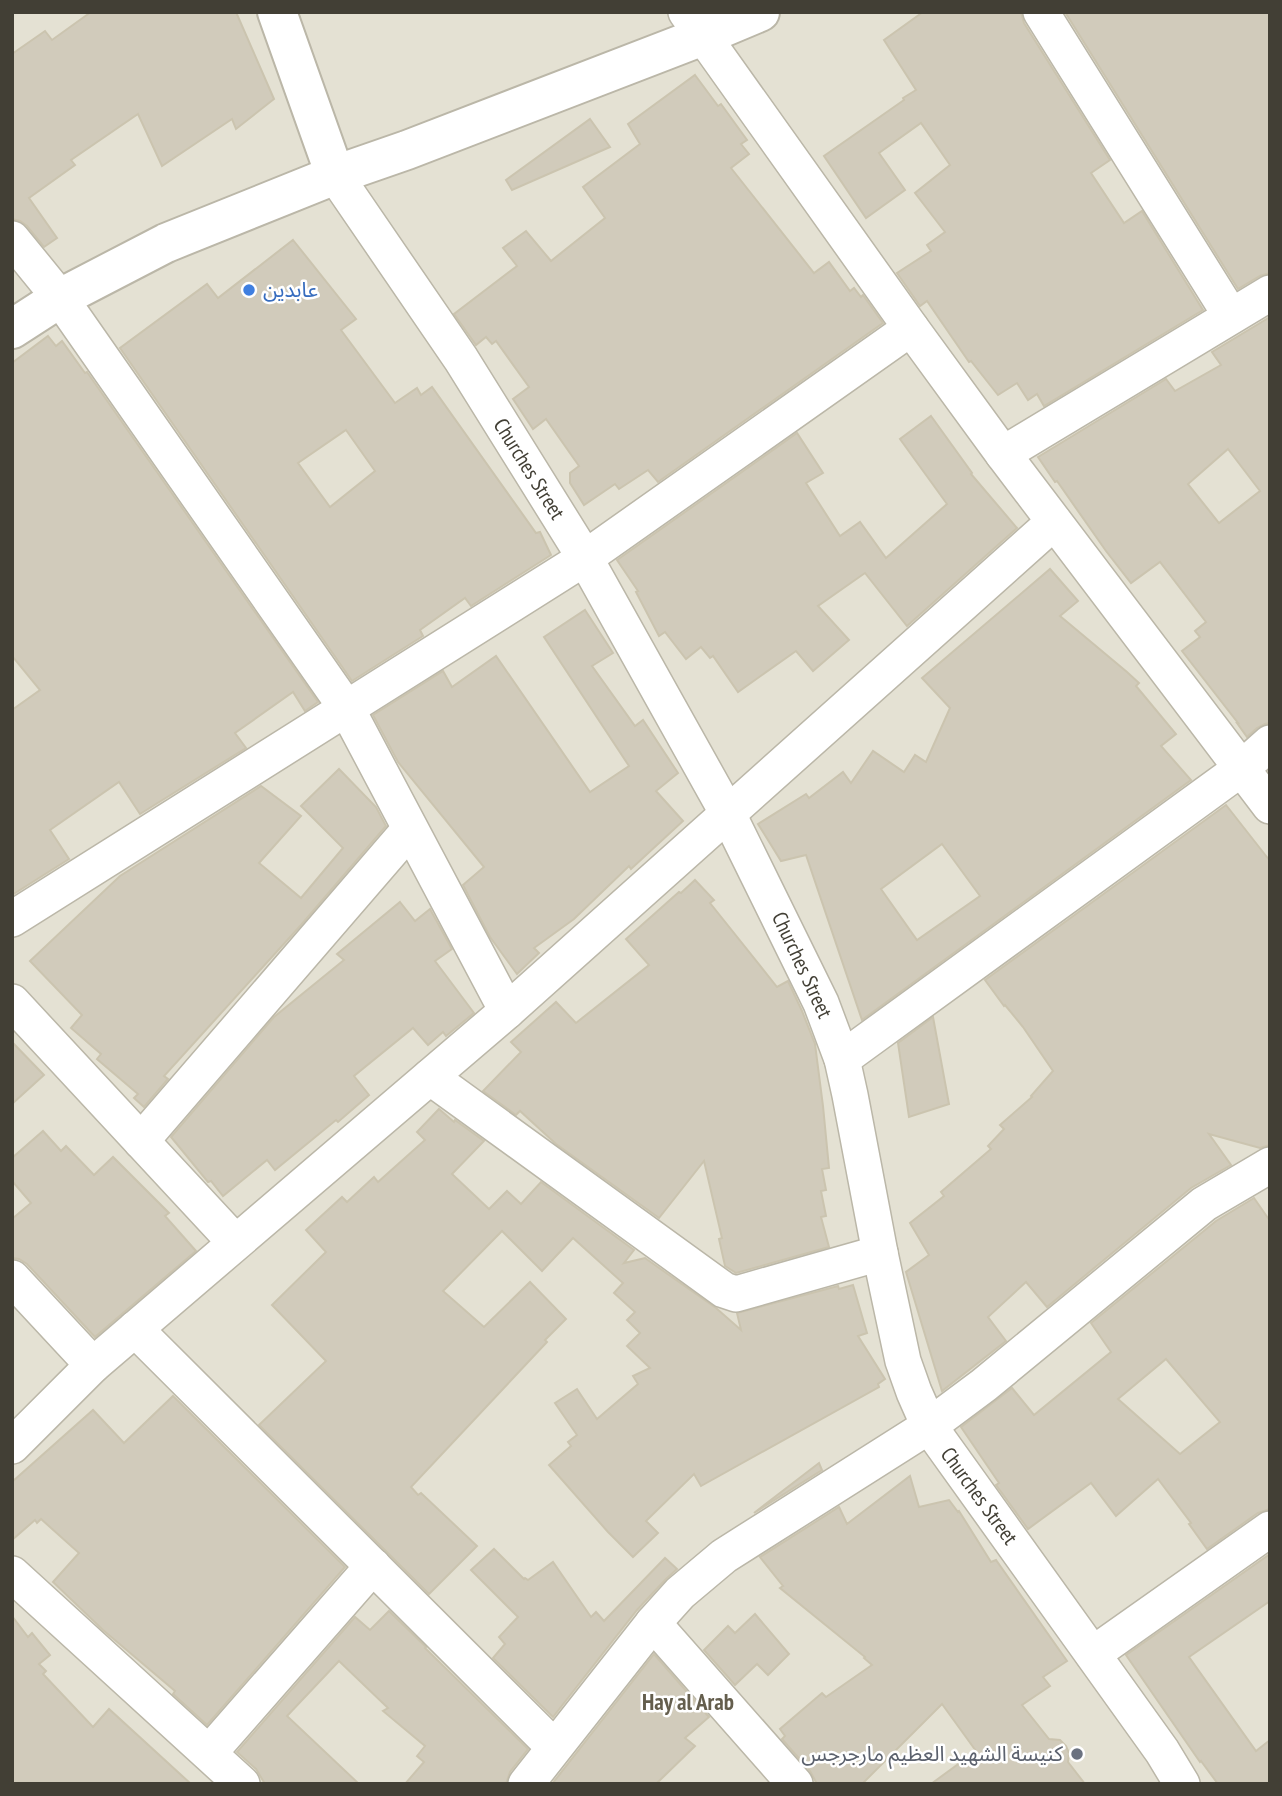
<svg xmlns="http://www.w3.org/2000/svg" width="1282" height="1796" font-family="'PT Sans Narrow','Noto Sans Arabic',sans-serif">
	<style>
		.residential { fill: #e4e1d3 }
		.building { fill: #d1cbbb; stroke: #cbc4af; stroke-width: 2; fill-rule: evenodd }
		.lines { fill: none; stroke-linecap: round; stroke-linejoin: round }
		.minor-casing { stroke: #bbb7a8; stroke-width: 38 }
		.tertiary-casing { stroke: #bbb7a8; stroke-width: 42 }
		.minor { stroke: #fff; stroke-width: 35 }
		.tertiary { stroke: #fff; stroke-width: 38 }
		.shop-dot { fill: #3f7fe0; stroke: #fff; stroke-width: 2.5 }
		.worship-dot { fill: #6b7280; stroke: #fff; stroke-width: 2.5 }
		.labels { text-anchor: middle; stroke-width: 5; stroke-linejoin: round; paint-order: stroke }
		.shop-label { font-size: 21px; fill: #366cbe; stroke: #fff; text-anchor: start }
		.street-label { font-size: 21px; fill: #423f35; stroke: #fff }
		.worship-label { font-size: 21px; fill: #5b616d; stroke: #fff; text-anchor: end }
		.neighbourhood-label { font-size: 23px; font-weight: bold; fill: #645e4d; stroke: #fff }
	</style>
	<rect width="100%" height="100%" fill="#f0eee4"/>
	<!-- residential -->
	<rect class="residential" x="12" y="12" width="1258" height="1772"/>
	<!-- building -->
	<g class="building">
		<polygon points="91,12 236,12 274,99 236,129 232,119 162,166 138,114 71,160 75,165 29,198 57,238 44,247 27,226 20,221 12,219 12,54 45,31 52,40"/>
		<polygon points="923,12 1021,12 1024,23 1110,160 1091,173 1124,223 1142,211 1203,310 1044,406 1037,394 1028,400 1017,383 998,395 971,361 969,362 927,301 920,306 897,273 931,251 927,245 945,232 915,193 950,165 921,123 879,153 905,190 866,218 824,156 904,100 903,98 916,90 884,40"/>
		<polygon points="1065,12 1270,12 1270,273 1260,276 1238,289"/>
		<polygon points="695,75 718,106 721,104 747,140 741,144 749,154 731,168 814,273 829,262 850,291 854,288 861,297 863,295 883,323 658,482 648,470 619,489 615,484 584,505 570,483 570,473 579,466 546,419 533,429 513,399 529,387 496,341 492,344 486,337 476,345 454,314 517,266 503,248 526,231 551,261 605,218 583,187 640,144 628,124"/>
		<polygon points="590,119 610,147 512,190 506,180"/>
		<path d="M293,240L356,319L341,330L395,403L417,388L421,395L432,387L536,533L540,532L551,555L471,606L465,598L420,630L423,636L352,681L120,348L207,284L218,298ZM346,430L375,471L330,507L298,463Z"/>
		<path d="M1270,317V723L1265,724L1257,728L1247,737L1237,723H1238L1182,651L1200,637L1195,631L1206,622L1160,562L1131,583L1106,551L1057,481L1055,482L1038,457L1166,379L1175,391L1221,365L1212,352ZM1228,449L1260,491L1219,523L1188,484Z"/>
		<polygon points="48,336 56,346 62,341 85,373 87,372 318,702 305,711 293,692 235,733 246,748 140,814 119,782 50,830 69,859 12,895 12,710 40,690 12,656 12,363"/>
		<polygon points="931,416 972,473 971,474 1017,528 907,626 865,573 818,606 849,640 813,671 796,651 738,692 713,656 710,658 701,647 686,659 665,632 659,636 636,592 638,591 617,560 797,433 823,473 806,483 840,536 860,522 886,558 947,504 900,439"/>
		<path d="M1050,569L1078,601L1060,616L1127,672L1139,683L1136,686L1176,734L1161,746L1191,780L862,1020L806,855L781,861L758,824L806,794L809,798L843,772L851,783L873,751L904,772L915,755L926,762L950,708L922,678ZM942,844L980,896L917,940L881,889Z"/>
		<polygon points="585,610 613,653 592,666 635,726 643,720 678,773 656,791 683,821 631,869 629,866 574,919 534,948 539,953 517,974 490,937 463,885 484,867 398,762 373,715 443,671 452,687 496,656 590,792 629,766 544,637"/>
		<polygon points="339,769 376,807 386,826 301,925 164,1076 168,1079 144,1107 134,1098 138,1094 97,1059 101,1054 71,1028 82,1015 30,961 120,876 261,786 301,816 259,863 301,898 343,848 301,806"/>
		<polygon points="1226,805 1270,861 1270,1145 1260,1148 1209,1134 1231,1165 1191,1188 1047,1307 1026,1282 988,1317 1006,1341 942,1391 906,1272 929,1255 910,1223 944,1196 941,1192 991,1149 988,1146 1004,1129 1000,1125 1032,1097 1031,1096 1053,1071 1023,1027 1005,1005 1004,1006 985,980"/>
		<polygon points="695,880 714,900 710,903 777,987 788,981 802,1011 815,1044 823,1106 829,1168 822,1169 826,1190 821,1191 826,1216 821,1217 829,1247 736,1273 725,1266 719,1239 722,1238 704,1161 659,1218 556,1144 520,1111 516,1115 483,1091 521,1052 511,1042 556,1002 576,1023 649,965 626,939 679,892 681,893"/>
		<polygon points="400,902 415,921 430,909 452,949 435,961 474,1013 446,1036 443,1032 428,1045 413,1028 354,1076 369,1095 338,1122 336,1120 275,1170 267,1160 223,1196 211,1181 208,1182 171,1137 274,1017 344,960 337,954"/>
		<polygon points="933,1017 949,1104 909,1117 898,1043"/>
		<polygon points="12,1042 44,1075 12,1104"/>
		<polygon points="439,1109 454,1122 455,1120 484,1141 452,1174 489,1209 507,1191 521,1204 541,1182 634,1250 624,1263 645,1258 716,1308 741,1330 737,1313 838,1286 839,1289 853,1285 867,1333 858,1336 885,1379 878,1384 879,1387 701,1486 694,1474 646,1521 658,1533 633,1557 608,1532 549,1465 571,1446 568,1442 577,1435 555,1403 577,1389 597,1419 638,1384 633,1376 650,1368 627,1346 640,1333 627,1320 635,1312 614,1293 623,1283 573,1238 542,1271 502,1231 443,1291 484,1327 530,1282 566,1319 545,1340 547,1342 411,1487 418,1495 421,1493 477,1546 429,1594 259,1425 326,1361 272,1305 326,1252 306,1230 342,1197 347,1202 374,1177 378,1182 425,1140 417,1132"/>
		<polygon points="43,1131 61,1151 66,1146 94,1175 113,1157 169,1213 165,1216 196,1251 95,1337 27,1264 19,1259 12,1258 12,1219 31,1203 12,1181 12,1158"/>
		<path d="M1254,1198L1270,1221V1509L1258,1513L1207,1549L1189,1524L1191,1523L1158,1479L1116,1516L1091,1483L1028,1529L996,1485L999,1483L961,1427L1012,1388L1034,1415L1111,1352L1091,1323L1216,1221ZM1166,1359L1220,1422L1180,1454L1118,1399Z"/>
		<polygon points="173,1396 345,1567 207,1725 173,1694 175,1691 103,1630 53,1582 79,1553 41,1519 37,1523 35,1520 12,1540 12,1482 93,1410 124,1443"/>
		<polygon points="819,1463 822,1470 754,1513"/>
		<polygon points="910,1476 919,1507 949,1500 958,1512 959,1511 991,1562 996,1560 1067,1661 1043,1677 1050,1686 1022,1705 1049,1739 1060,1740 1066,1746 1069,1753 1068,1762 1085,1784 931,1784 976,1751 942,1704 862,1784 817,1784 810,1771 782,1739 785,1736 780,1729 822,1693 826,1697 872,1665 864,1658 865,1657 780,1588 783,1586 760,1557 839,1507 847,1524"/>
		<polygon points="494,1549 524,1579 525,1578 528,1580 553,1562 591,1617 596,1612 604,1621 665,1558 677,1569 665,1580 637,1610 553,1717 493,1658 505,1644 499,1637 518,1617 471,1570"/>
		<polygon points="1270,1554 1270,1601 1189,1657 1256,1751 1270,1740 1270,1784 1218,1784 1201,1761 1200,1762 1126,1655"/>
		<polygon points="389,1611 426,1647 425,1648 528,1749 510,1772 506,1784 405,1784 424,1762 417,1756 425,1746 383,1711 388,1708 339,1661 287,1716 359,1784 265,1784 256,1769 237,1752 355,1617 370,1630"/>
		<polygon points="755,1614 789,1654 768,1675 757,1664 735,1685 704,1650 728,1626 735,1633"/>
		<polygon points="12,1616 28,1637 32,1633 50,1655 39,1664 46,1671 43,1674 93,1727 109,1709 191,1784 12,1784"/>
		<polygon points="654,1654 709,1717 685,1738 695,1746 656,1784 552,1784"/>
	</g>
	<g class="lines">
		<defs>
			<g id="minor">
				<polyline points="686,12 911,328 1003,454 1270,806"/>
				<polyline points="1041,12 1231,316"/>
				<polyline points="335,175 461,359 585,558 728,814 821,1003 842,1059 850,1095 880,1253 903,1361 914,1392 929,1426 1162,1751 1182,1784"/>
				<polyline points="12,239 60,298 347,709 507,1011"/>
				<polyline points="1003,454 1270,293"/>
				<polyline points="12,919 585,558 911,328"/>
				<polyline points="12,1002 235,1242"/>
				<polyline points="842,1059 1242,768 1270,743"/>
				<polyline points="430,1077 724,1290 736,1294 880,1253"/>
				<polyline points="141,1141 410,829"/>
				<polyline points="12,1278 93,1365"/>
				<polyline points="135,1329 554,1747"/>
				<polyline points="12,1446 93,1365 507,1011 1054,522"/>
				<polyline points="12,1574 242,1784"/>
				<polyline points="653,1623 795,1784"/>
				<polyline points="1093,1654 1270,1529"/>
				<polyline points="209,1753 373,1566"/>
				<polyline points="526,1784 653,1623 680,1593 724,1556 929,1426 984,1385 1204,1204 1270,1165"/>
			</g>
			<g id="tertiary">
				<polyline points="277,12 335,175"/>
				<polyline points="12,329 60,298 166,243 335,175 407,150 703,36 760,12"/>
			</g>
		</defs>
		<!-- minor casing -->
		<use href="#minor" class="minor-casing"/>
		<!-- tertiary casing -->
		<use href="#tertiary" class="tertiary-casing"/>
		<!-- minor -->
		<use href="#minor" class="minor"/>
		<!-- tertiary -->
		<use href="#tertiary" class="tertiary"/>
	</g>
	<!-- markers -->
	<circle class="shop-dot" cx="249" cy="290" r="7"/>
	<circle class="worship-dot" cx="1077" cy="1754" r="7"/>
	<g class="labels">
		<!-- shop labels -->
		<g class="shop-label">
			<text x="263" y="297">عابدين</text>
		</g>
		<!-- street labels -->
		<g class="street-label">
			<text transform="translate(529 469) rotate(58)" y="7">Churches Street</text>
			<text transform="translate(802 965) rotate(65)" y="7">Churches Street</text>
			<text transform="translate(979 1496) rotate(54)" y="7">Churches Street</text>
		</g>
		<!-- worship labels -->
		<g class="worship-label">
			<text x="1063" y="1761">كنيسة الشهيد العظيم مارجرجس</text>
		</g>
		<!-- neighbourhood labels -->
		<g class="neighbourhood-label">
			<text x="688" y="1710">Hay al Arab</text>
		</g>
	</g>
	<!-- border -->
	<rect width="1282" height="1796" fill="none" stroke="#423f35" stroke-width="28"/>
</svg>
